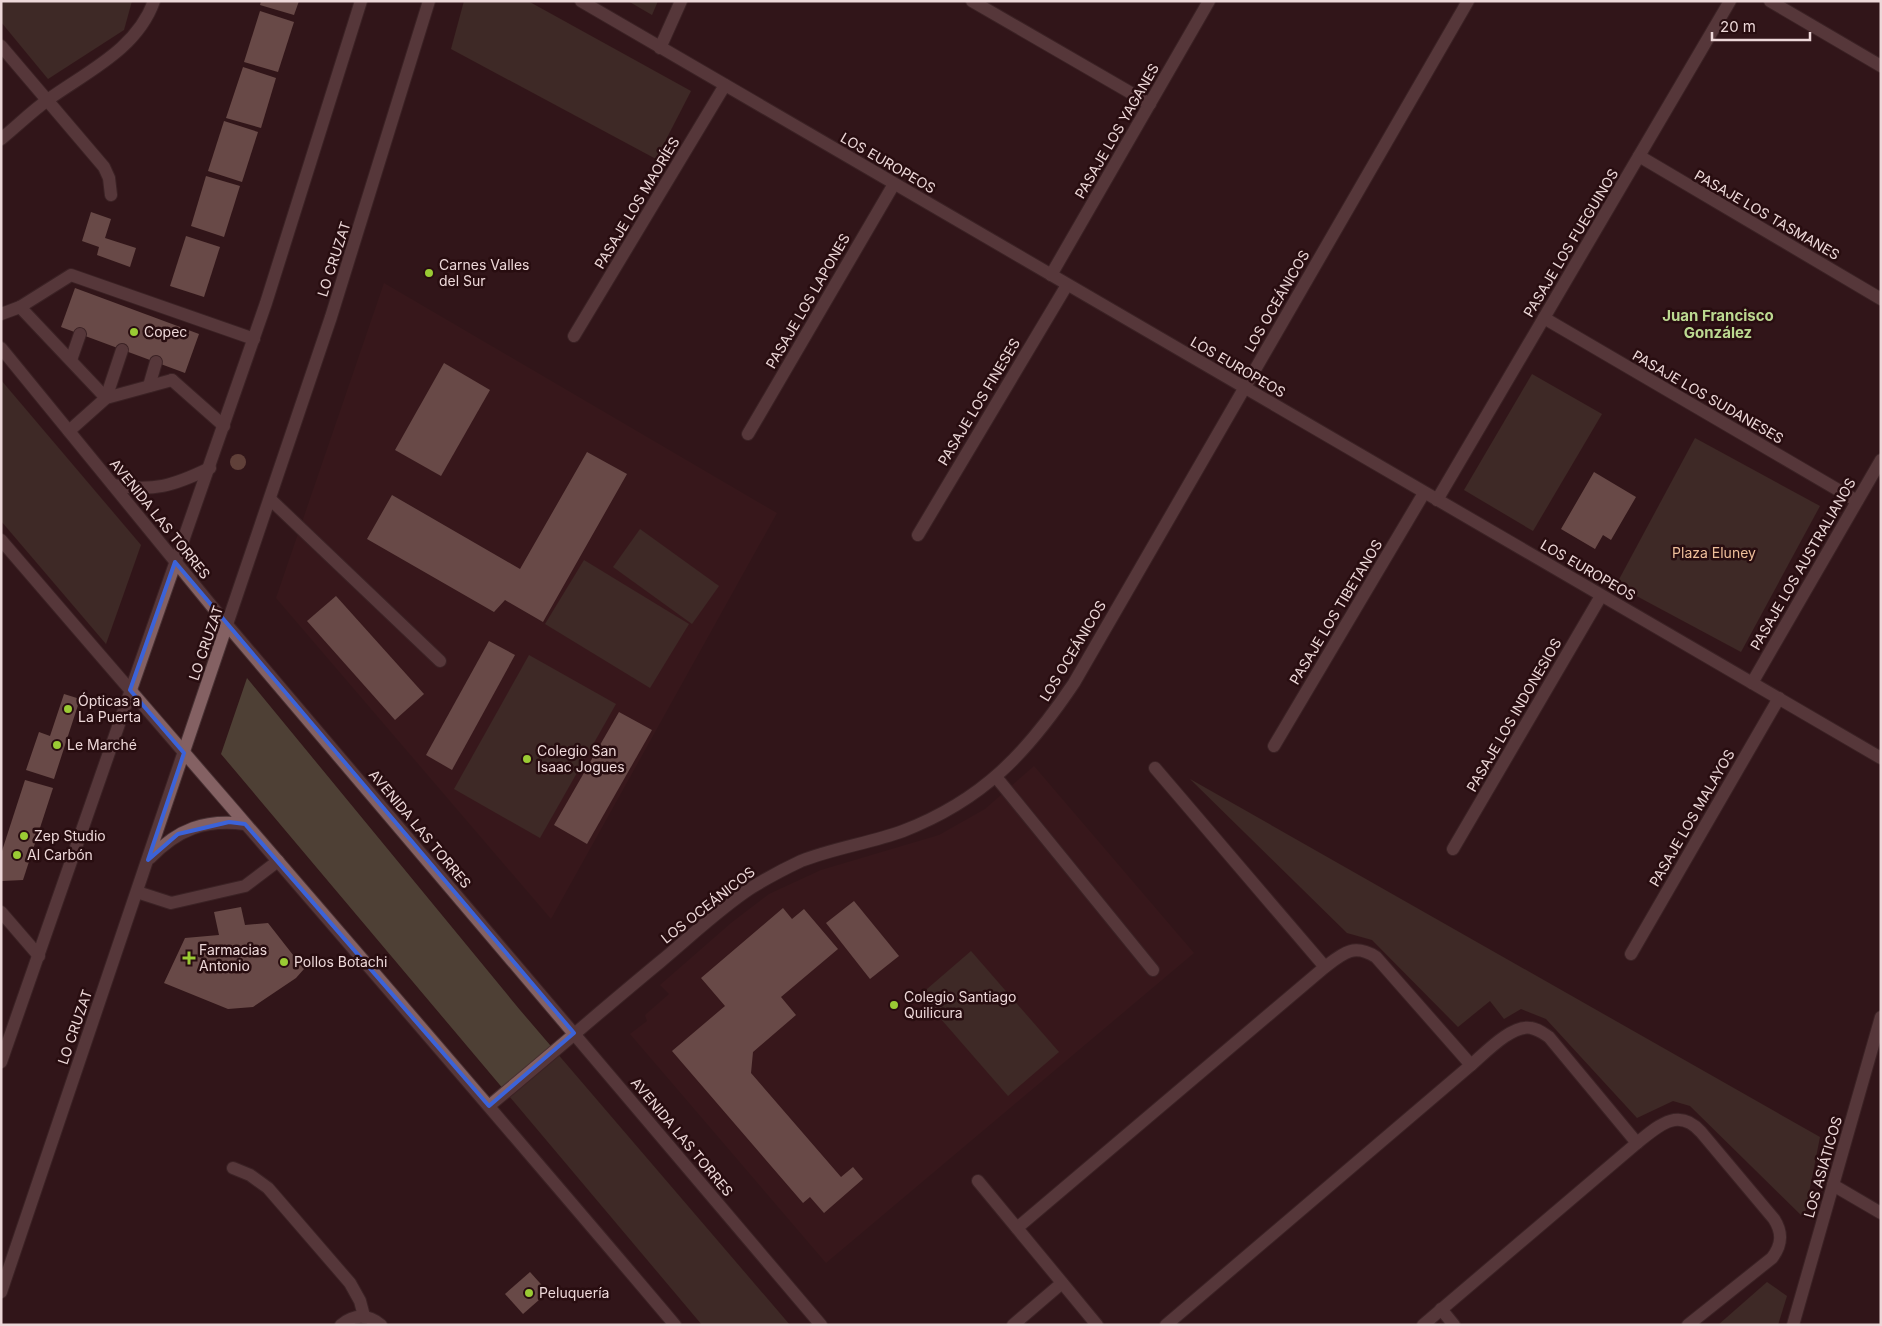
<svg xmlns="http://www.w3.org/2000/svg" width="1882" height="1326" font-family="Inter,sans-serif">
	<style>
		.built { fill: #3e1a1e }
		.green { fill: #4e4035 }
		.building { fill: #aa887e }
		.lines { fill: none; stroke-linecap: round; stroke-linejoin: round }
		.service-casing { stroke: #483133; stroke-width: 14 }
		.minor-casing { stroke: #483133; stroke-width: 14 }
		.tertiary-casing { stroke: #483133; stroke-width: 14 }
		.secondary-casing { stroke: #483133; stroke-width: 14 }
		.service { stroke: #846163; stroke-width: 12 }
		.minor { stroke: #846163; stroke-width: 12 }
		.tertiary { stroke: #846163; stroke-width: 12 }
		.secondary { stroke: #846163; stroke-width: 12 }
		.tree { fill: #9a7360 }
		.marked { fill: none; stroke: #3c63d8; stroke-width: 4; stroke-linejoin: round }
		.poi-dot { fill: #9acb34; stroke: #280d10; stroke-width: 2 }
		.labels { text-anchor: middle; stroke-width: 5; stroke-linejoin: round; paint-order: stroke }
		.street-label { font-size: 14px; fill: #edd8d9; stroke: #280d10 }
		.poi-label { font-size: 14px; fill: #edd8d9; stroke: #280d10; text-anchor: start }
		.park-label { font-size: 14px; fill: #efbf9a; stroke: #280d10 }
		.neighbourhood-label { font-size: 15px; font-weight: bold; fill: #bcd991; stroke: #280d10 }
	</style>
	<rect width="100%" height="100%" fill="#321619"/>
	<!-- built -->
	<g class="built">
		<polygon points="384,283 777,513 551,919 276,598"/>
		<polygon points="1034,766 1194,953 826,1263 630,1034 647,1021 645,1015 669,994 660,985 731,923 769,894 821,870 939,835 985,809"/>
	</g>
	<!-- green -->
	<g class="green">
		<polygon points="1,1 132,1 124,30 48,79 1,22"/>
		<polygon points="464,1 528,1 691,91 656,159 451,49"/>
		<polygon points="628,1 658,1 652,15"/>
		<polygon points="1532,374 1602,414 1533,531 1464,490"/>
		<polygon points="1,380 141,545 106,644 1,521"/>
		<polygon points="1695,438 1820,506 1741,652 1616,585"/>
		<polygon points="640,529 719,586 692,624 613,567"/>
		<polygon points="584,560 689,624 650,688 545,624"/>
		<polygon points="529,655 616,704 540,838 454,789"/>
		<polygon points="247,678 520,1010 790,1325 702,1325 221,754"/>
		<polygon points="1190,779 1820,1137 1804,1218 1690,1106 1673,1101 1637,1118 1546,1019 1521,1009 1504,1019 1490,1001 1458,1027 1372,940 1347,933"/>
		<polygon points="971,951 1059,1052 1008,1096 920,995"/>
		<polygon points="1767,1282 1787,1296 1778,1325 1718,1325"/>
	</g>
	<!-- building -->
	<g class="building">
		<polygon points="261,1 299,1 294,15 260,5"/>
		<polygon points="260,11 294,22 278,72 244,62"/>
		<polygon points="243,67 276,78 261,128 226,118"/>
		<polygon points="224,121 258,132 242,182 208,171"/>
		<polygon points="206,176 240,186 224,237 191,226"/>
		<polygon points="91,212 111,219 105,238 136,248 130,267 97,255 99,247 82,241"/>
		<polygon points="186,236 220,247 204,297 170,286"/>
		<polygon points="75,288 199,334 185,373 61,327"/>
		<polygon points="444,363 490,390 441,476 395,450"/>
		<polygon points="587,452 627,474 543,622 505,600 494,612 367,539 392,495 520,569"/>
		<polygon points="1594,472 1636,497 1611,540 1603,535 1595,549 1561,529"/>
		<polygon points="336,596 424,694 395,720 307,621"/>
		<polygon points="489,641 515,655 452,770 426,755"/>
		<polygon points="64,694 80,699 54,779 26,770 39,732 50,736"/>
		<polygon points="619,712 652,730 587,844 554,825"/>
		<polygon points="25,780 53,788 23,880 2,881 1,854"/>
		<polygon points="854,901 899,956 870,979 826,923"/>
		<polygon points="241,907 245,925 268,923 304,969 296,978 253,1007 228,1009 164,983 185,938 219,935 214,912"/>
		<polygon points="783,908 792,919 804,909 838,949 781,997 796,1015 753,1052 751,1073 841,1177 853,1167 863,1179 824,1213 810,1197 803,1203 672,1051 725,1006 701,978"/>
		<polygon points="530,1272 548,1292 523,1314 505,1294"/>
	</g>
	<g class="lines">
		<defs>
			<g id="service">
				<polyline points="20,307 106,398"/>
				<polyline points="1,314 20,307 71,275 254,339"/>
				<polyline points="71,360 80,334"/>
				<polyline points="172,380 224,426"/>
				<polyline points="149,386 156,362"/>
				<polyline points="106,398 122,350"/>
				<polyline points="69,431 106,398 172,380"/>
				<polyline points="270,499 440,661"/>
				<polyline points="996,777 1153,970"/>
				<polyline points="137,892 171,903 245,886 278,861"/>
			</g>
			<g id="minor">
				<polyline points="581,1 1881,758"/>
				<polyline points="972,1 1150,104"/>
				<polyline points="1770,1 1881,66"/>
				<polyline points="1,46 104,167 109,178 111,195"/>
				<polyline points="660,48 681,1"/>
				<path d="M1,139C17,126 32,111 49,99C88,71 137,49 154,1"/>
				<polyline points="1639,156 1881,299"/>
				<polyline points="1051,275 1209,1"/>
				<polyline points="1544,318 1857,501"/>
				<polyline points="574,336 725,85"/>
				<polyline points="748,434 894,184"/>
				<polyline points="1437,500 1730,1"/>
				<polyline points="918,535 1067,285"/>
				<polyline points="1752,683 1881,460"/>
				<polyline points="1274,746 1424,493"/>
				<polyline points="1155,768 1325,967"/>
				<polyline points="1453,849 1601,596"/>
				<polyline points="1,912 39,956"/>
				<polyline points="1631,954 1779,698"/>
				<path d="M489,1106C547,1058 603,1009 660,962C690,937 719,909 751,888C767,878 784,869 801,861C834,848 870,843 903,831C983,800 1027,753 1074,683L1468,1"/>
				<polyline points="233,1168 250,1175 268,1188 350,1283 360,1301 364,1316"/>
				<polyline points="978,1181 1097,1325"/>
				<polyline points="1833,1185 1881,1213"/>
				<path d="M1017,1228L1325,967C1343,953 1354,943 1376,957L1471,1065"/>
				<polyline points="1441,1309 1454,1325"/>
				<path d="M341,1325C354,1314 368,1314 381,1325"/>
				<polyline points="1013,1325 1062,1283"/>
				<path d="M1166,1325L1471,1065C1485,1053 1512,1024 1531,1028C1538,1029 1543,1033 1549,1037L1637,1143"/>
				<path d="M1423,1325L1637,1143C1657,1127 1678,1106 1701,1132L1774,1219C1783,1233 1782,1245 1772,1258L1688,1325"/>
				<polyline points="1793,1325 1881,1017"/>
			</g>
			<g id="tertiary">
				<polyline points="1,348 228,626 821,1325"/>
				<path d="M1,540C226,802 452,1061 675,1325"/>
			</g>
			<g id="secondary">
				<path d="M113,485C153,492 173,486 210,468"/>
				<path d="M150,858C178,829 205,819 245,824"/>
				<polyline points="1,1062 266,303 361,1"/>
				<polyline points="1,1292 331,317 429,1"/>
			</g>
		</defs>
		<!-- service casing -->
		<use href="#service" class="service-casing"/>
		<!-- minor casing -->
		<use href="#minor" class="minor-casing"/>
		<!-- tertiary casing -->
		<use href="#tertiary" class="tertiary-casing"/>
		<!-- secondary casing -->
		<use href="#secondary" class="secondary-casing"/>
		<!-- service -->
		<use href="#service" class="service"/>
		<!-- minor -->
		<use href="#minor" class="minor"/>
		<!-- tertiary -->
		<use href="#tertiary" class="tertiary"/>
		<!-- secondary -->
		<use href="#secondary" class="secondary"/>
	</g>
	<!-- trees -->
	<circle class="tree" cx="238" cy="462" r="8"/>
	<!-- marked area -->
	<path d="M0 0H1882V1326H0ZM175,562L574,1033L489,1106L245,824L229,822L178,834L148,860L184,753L130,690Z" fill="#321619" fill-opacity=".55" fill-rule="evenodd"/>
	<path class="marked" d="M175,562L574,1033L489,1106L245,824L229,822L178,834L148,860L184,753L130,690Z"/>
	<!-- markers -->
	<g class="poi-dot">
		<circle cx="429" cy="273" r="5"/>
		<circle cx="134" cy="332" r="5"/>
		<circle cx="68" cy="709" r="5"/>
		<circle cx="57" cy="745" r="5"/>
		<circle cx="527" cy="759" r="5"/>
		<circle cx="24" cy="836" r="5"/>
		<circle cx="17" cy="855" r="5"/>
		<path d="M186.5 950.5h5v5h5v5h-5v5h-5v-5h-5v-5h5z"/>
		<circle cx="284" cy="962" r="5"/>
		<circle cx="894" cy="1005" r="5"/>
		<circle cx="529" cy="1293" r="5"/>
	</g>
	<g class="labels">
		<!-- street labels -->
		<g class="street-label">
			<text transform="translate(1117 131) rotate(-60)" y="5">PASAJE LOS YAGANES</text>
			<text transform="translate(888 163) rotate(30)" y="5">LOS EUROPEOS</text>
			<text transform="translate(637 203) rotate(-59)" y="5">PASAJE LOS MAORÍES</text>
			<text transform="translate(1767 215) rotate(30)" y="5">PASAJE LOS TASMANES</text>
			<text transform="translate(1571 243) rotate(-59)" y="5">PASAJE LOS FUEGUINOS</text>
			<text transform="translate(334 259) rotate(-72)" y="5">LO CRUZAT</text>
			<text transform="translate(808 301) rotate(-60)" y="5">PASAJE LOS LAPONES</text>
			<text transform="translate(1277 301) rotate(-60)" y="5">LOS OCEÁNICOS</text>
			<text transform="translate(1238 367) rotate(30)" y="5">LOS EUROPEOS</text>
			<text transform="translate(1708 397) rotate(30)" y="5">PASAJE LOS SUDANESES</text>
			<text transform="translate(979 402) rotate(-59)" y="5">PASAJE LOS FINESES</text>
			<text transform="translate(160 519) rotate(51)" y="5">AVENIDA LAS TORRES</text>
			<text transform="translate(1803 564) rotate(-60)" y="5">PASAJE LOS AUSTRALIANOS</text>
			<text transform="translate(1588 570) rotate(30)" y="5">LOS EUROPEOS</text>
			<text transform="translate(1336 612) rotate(-59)" y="5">PASAJE LOS TIBETANOS</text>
			<text transform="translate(206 643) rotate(-71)" y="5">LO CRUZAT</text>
			<text transform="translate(1073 651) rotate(-59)" y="5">LOS OCEÁNICOS</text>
			<text transform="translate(1514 715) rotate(-60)" y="5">PASAJE LOS INDONESIOS</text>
			<text transform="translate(1692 818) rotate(-60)" y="5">PASAJE LOS MALAYOS</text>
			<text transform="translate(420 829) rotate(50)" y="5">AVENIDA LAS TORRES</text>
			<text transform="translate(708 905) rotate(-38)" y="5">LOS OCEÁNICOS</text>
			<text transform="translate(75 1027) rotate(-71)" y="5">LO CRUZAT</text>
			<text transform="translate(682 1137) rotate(50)" y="5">AVENIDA LAS TORRES</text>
			<text transform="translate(1823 1167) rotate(-74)" y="5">LOS ASIÁTICOS</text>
		</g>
		<!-- poi labels -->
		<g class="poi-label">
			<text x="439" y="270">Carnes Valles<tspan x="439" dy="16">del Sur</tspan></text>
			<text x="144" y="337">Copec</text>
			<text x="78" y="706">Ópticas a<tspan x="78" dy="16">La Puerta</tspan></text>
			<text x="67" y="750">Le Marché</text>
			<text x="537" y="756">Colegio San<tspan x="537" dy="16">Isaac Jogues</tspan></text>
			<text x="34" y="841">Zep Studio</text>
			<text x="27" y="860">Al Carbón</text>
			<text x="199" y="955">Farmacias<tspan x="199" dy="16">Antonio</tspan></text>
			<text x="294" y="967">Pollos Botachi</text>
			<text x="904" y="1002">Colegio Santiago<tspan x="904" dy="16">Quilicura</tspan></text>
			<text x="539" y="1298">Peluquería</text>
		</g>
		<!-- park labels -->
		<g class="park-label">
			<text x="1714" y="558">Plaza Eluney</text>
		</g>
		<!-- neighbourhood labels -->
		<g class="neighbourhood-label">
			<text x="1718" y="321">Juan Francisco<tspan x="1718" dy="17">González</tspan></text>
		</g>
	</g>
	<!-- border -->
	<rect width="1882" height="1326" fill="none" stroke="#edd8d9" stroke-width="5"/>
	<!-- scale -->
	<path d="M1712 32v8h98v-8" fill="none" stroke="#edd8d9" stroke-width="2.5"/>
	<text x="1720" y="32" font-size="15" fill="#edd8d9" stroke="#280d10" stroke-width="4" paint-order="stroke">20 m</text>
</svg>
